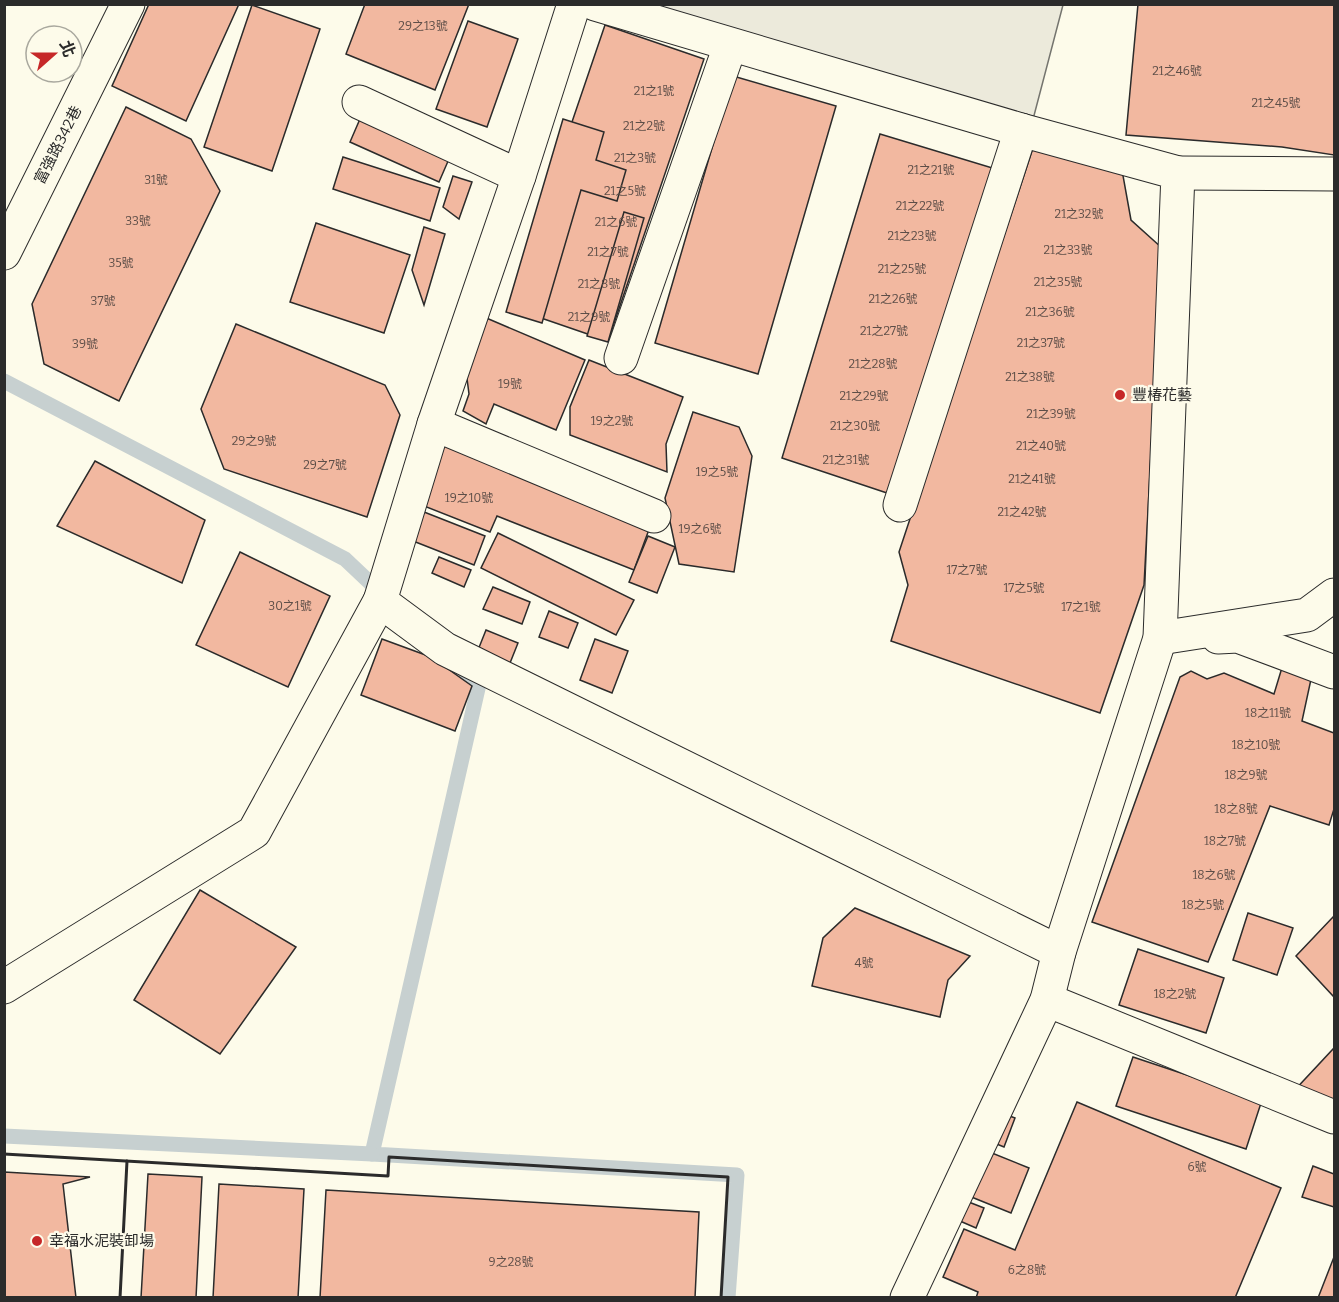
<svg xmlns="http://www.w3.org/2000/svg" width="1339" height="1302" font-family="Bitter,'Noto Sans TC',serif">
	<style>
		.parking { fill: #eceadb; stroke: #74746e; stroke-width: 1.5 }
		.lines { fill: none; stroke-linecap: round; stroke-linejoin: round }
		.stream { stroke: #c7d0d0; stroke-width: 15 }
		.building { fill: #f2b8a0; stroke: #2b2b2b; stroke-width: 1.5 }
		.minor-casing { stroke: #2b2b2b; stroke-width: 35 }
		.minor { stroke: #fdfbea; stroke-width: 33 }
		.wall { stroke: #2b2b2b; stroke-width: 3 }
		.poi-dot { fill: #c62828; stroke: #fdfbea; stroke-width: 2 }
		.labels { text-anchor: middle; stroke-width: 4.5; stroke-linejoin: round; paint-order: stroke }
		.number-label { font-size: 12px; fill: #5d4e48 }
		.street-label { font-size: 15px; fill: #2b2b2b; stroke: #fdfbea }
		.poi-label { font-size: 15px; fill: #2b2b2b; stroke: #fdfbea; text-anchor: start }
	</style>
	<rect width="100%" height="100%" fill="#fdfbea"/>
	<!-- parking -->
	<polygon class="parking" points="607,4 1063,5 1031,127"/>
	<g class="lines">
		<!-- stream -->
		<g class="stream">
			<polyline points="4,381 345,559 382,594"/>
			<polyline points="465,672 479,684 372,1154 737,1175 728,1298"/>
			<polyline points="4,1136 372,1154"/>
		</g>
	</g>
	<!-- building -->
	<g class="building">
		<polygon points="149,4 239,4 186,121 112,86"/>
		<polygon points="365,4 469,4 435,90 346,54"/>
		<polygon points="1138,4 1334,4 1334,155 1282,147 1126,135"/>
		<polygon points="252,5 320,29 272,171 204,147"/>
		<polygon points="468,21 518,39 487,127 436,109"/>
		<polygon points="605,25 704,59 608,341 509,307"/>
		<polygon points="733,76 836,106 758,374 655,343"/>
		<polygon points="126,107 191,139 220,191 119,401 44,364 32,304"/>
		<polygon points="363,112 452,152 439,182 350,142"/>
		<polygon points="563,119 604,132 596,160 626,170 617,201 581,190 542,323 506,312"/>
		<polygon points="880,134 999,170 896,496 782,458"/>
		<polygon points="1035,142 1122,170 1131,220 1162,248 1144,585 1100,713 891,641 908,585 899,552"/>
		<polygon points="343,157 440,188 430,221 333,189"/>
		<polygon points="453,176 472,182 459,219 443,207"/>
		<polygon points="624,212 644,218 608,342 587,336"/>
		<polygon points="316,223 410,255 384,333 290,302"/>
		<polygon points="424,227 445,234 424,305 412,270"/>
		<polygon points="484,317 585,360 556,430 494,404 486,424 463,411 469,394 465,363"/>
		<polygon points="236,324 385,385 400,415 367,517 224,469 201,409"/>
		<polygon points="589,360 683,397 666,444 667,472 570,435 570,407"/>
		<polygon points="693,412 739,427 752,456 734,572 679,564 665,498"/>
		<polygon points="442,432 654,516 634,570 497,516 490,532 414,502"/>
		<polygon points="95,461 205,520 182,583 57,526"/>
		<polygon points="419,510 485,536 474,565 408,539"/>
		<polygon points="498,533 634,600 616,635 481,568"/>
		<polygon points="648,536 675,547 657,593 629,582"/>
		<polygon points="240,552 330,596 288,687 196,645"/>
		<polygon points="439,557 471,570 464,587 432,573"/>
		<polygon points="493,587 530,602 522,624 483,609"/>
		<polygon points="549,611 578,623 568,648 539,637"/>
		<polygon points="486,630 518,643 510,663 478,650"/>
		<polygon points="382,639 431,657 472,686 455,731 361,695"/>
		<polygon points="595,639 628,651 612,693 580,680"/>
		<polygon points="1284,661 1313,670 1302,721 1334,733 1334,809 1329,825 1270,806 1208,962 1092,922 1180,677 1191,671 1207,679 1224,673 1274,694"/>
		<polygon points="200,890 296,947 220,1054 134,1000"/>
		<polygon points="855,908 970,956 948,980 940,1017 812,986 823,938"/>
		<polygon points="1248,913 1293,928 1277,975 1233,960"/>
		<polygon points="1333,917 1334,919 1334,997 1296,956"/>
		<polygon points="1138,949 1224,978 1206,1033 1119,1005"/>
		<polygon points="1334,1048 1334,1109 1292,1093"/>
		<polygon points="1133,1057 1262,1100 1246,1149 1116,1106"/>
		<polygon points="1077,1102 1281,1188 1235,1298 976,1298 978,1292 943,1277 964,1229 1015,1250"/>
		<polygon points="999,1112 1015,1118 1004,1147 987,1140"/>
		<polygon points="982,1149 1029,1168 1011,1213 964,1194"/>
		<polygon points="1313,1166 1334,1174 1334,1207 1302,1197"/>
		<polygon points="4,1172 90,1177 63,1184 76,1298 4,1298"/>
		<polygon points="148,1174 202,1177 196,1298 141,1298"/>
		<polygon points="219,1184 304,1189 298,1298 213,1298"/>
		<polygon points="326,1190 699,1212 695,1298 320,1298"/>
		<polygon points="961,1199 984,1208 976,1228 953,1218"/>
		<polygon points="1334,1257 1334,1298 1318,1298"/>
	</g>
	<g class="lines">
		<defs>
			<g id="minor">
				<polyline points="574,4 519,176 434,424 380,601 445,649 1059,952"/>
				<polyline points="595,4 1021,130 1178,173 1160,638 1059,952 1047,1000 907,1298"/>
				<polyline points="359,102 519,176"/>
				<polyline points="1178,173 1334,174"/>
				<polyline points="4,253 128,4"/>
				<polyline points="621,358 730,46"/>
				<polyline points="434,424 654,516"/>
				<polyline points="900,505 1021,130"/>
				<polyline points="1218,637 1238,636 1334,672"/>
				<polyline points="1160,638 1307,615 1334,595"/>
				<polyline points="4,987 254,832 380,601"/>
				<polyline points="1047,1000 1334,1117"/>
			</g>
		</defs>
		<!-- minor casing -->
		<use href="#minor" class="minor-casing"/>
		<!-- minor -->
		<use href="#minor" class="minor"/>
		<!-- wall -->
		<g class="wall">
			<polyline points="4,1154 388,1176 389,1157 728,1177 721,1298"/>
			<polyline points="120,1298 127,1161"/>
		</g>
	</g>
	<!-- markers -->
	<g class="poi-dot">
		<circle cx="1120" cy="395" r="6"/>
		<circle cx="37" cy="1241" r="6"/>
	</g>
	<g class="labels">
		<!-- number labels -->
		<g class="number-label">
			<text x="423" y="30">29之13號</text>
			<text x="1177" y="75">21之46號</text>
			<text x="654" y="95">21之1號</text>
			<text x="1276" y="107">21之45號</text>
			<text x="644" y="130">21之2號</text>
			<text x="635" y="162">21之3號</text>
			<text x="931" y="174">21之21號</text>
			<text x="156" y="184">31號</text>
			<text x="625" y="195">21之5號</text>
			<text x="920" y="210">21之22號</text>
			<text x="1079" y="218">21之32號</text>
			<text x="138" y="225">33號</text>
			<text x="616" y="226">21之6號</text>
			<text x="912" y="240">21之23號</text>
			<text x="1068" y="254">21之33號</text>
			<text x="608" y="256">21之7號</text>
			<text x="121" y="267">35號</text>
			<text x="902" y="273">21之25號</text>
			<text x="1058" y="286">21之35號</text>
			<text x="599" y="288">21之8號</text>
			<text x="893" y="303">21之26號</text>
			<text x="103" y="305">37號</text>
			<text x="1050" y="316">21之36號</text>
			<text x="589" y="321">21之9號</text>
			<text x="884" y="335">21之27號</text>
			<text x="1041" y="347">21之37號</text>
			<text x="85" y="348">39號</text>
			<text x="873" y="368">21之28號</text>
			<text x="1030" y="381">21之38號</text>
			<text x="510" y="388">19號</text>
			<text x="864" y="400">21之29號</text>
			<text x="1051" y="418">21之39號</text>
			<text x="612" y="425">19之2號</text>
			<text x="855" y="430">21之30號</text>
			<text x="254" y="445">29之9號</text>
			<text x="1041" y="450">21之40號</text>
			<text x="846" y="464">21之31號</text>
			<text x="325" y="469">29之7號</text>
			<text x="717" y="476">19之5號</text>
			<text x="1032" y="483">21之41號</text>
			<text x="469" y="502">19之10號</text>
			<text x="1022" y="516">21之42號</text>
			<text x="700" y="533">19之6號</text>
			<text x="967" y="574">17之7號</text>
			<text x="1024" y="592">17之5號</text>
			<text x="290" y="610">30之1號</text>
			<text x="1081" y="611">17之1號</text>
			<text x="1268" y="717">18之11號</text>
			<text x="1256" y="749">18之10號</text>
			<text x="1246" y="779">18之9號</text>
			<text x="1236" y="813">18之8號</text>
			<text x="1225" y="845">18之7號</text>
			<text x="1214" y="879">18之6號</text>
			<text x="1203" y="909">18之5號</text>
			<text x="864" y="967">4號</text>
			<text x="1175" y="998">18之2號</text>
			<text x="1197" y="1171">6號</text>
			<text x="511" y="1266">9之28號</text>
			<text x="1027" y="1274">6之8號</text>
		</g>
		<!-- street labels -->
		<g class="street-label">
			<text transform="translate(58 145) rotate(-63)" y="5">富強路342巷</text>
		</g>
		<!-- poi labels -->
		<g class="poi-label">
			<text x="1132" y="400">豐椿花藝</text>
			<text x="49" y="1246">幸福水泥裝卸場</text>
		</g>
	</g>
	<!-- border -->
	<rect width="1339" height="1302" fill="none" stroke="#2b2b2b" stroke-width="12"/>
	<!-- north arrow -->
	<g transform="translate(54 54) rotate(69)"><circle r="28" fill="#fdfbea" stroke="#a9a89e" stroke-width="1.5"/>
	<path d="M0-4.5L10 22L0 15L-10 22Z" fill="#c62828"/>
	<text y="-9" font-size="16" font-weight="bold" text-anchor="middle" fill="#2b2b2b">北</text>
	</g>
</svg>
